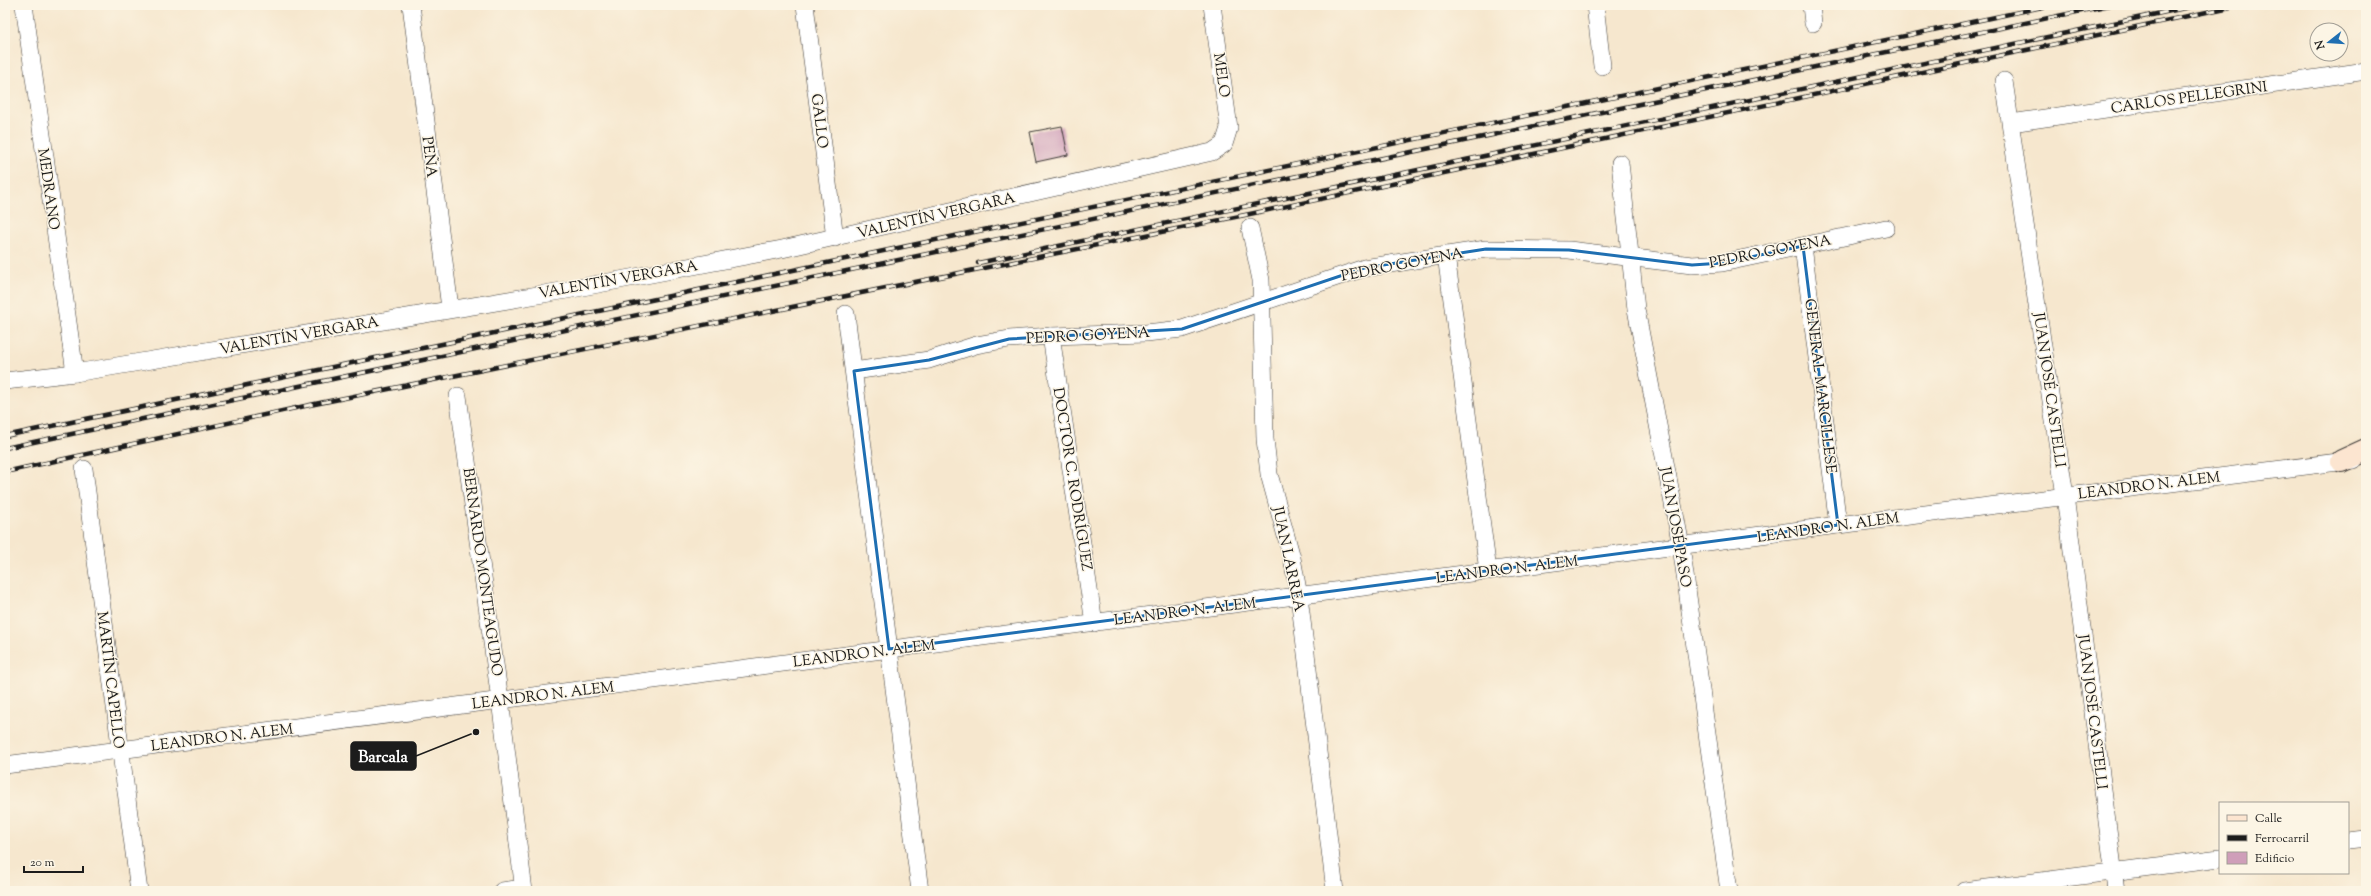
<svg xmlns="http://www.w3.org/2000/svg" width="2371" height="896" font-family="'Sorts Mill Goudy',serif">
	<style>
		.building { fill: #cf9eb9 }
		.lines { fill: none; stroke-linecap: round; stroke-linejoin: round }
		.street-casing { stroke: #3d3a37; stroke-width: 18 }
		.secondary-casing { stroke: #3d3a37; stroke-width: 24 }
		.street { stroke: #fff; stroke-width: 17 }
		.secondary { stroke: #fce5d0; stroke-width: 22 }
		.rail-casing { stroke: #1c1c1c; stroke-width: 4.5 }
		.rail { stroke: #fcf5e5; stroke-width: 3; stroke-dasharray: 9; stroke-linecap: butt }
		.marked { fill: none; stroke: #1f6fb2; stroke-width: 3; stroke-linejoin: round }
		.labels { text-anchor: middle; stroke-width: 3; stroke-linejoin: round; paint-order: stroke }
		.street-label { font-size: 15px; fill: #1c1c1c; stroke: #fcf5e5 }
		.leader { fill: none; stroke: #1c1c1c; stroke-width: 1.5 }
		.callout-dot { fill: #1c1c1c; stroke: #fcf5e5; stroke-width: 1.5 }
		.callout { fill: #1c1c1c; stroke: #1c1c1c; stroke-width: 1.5 }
		.callout-label { font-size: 16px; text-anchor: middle; font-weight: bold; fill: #fff }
	</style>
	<rect width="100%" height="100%" fill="#fcf5e5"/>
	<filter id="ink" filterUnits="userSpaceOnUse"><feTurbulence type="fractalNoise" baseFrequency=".025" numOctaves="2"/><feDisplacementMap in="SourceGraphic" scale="8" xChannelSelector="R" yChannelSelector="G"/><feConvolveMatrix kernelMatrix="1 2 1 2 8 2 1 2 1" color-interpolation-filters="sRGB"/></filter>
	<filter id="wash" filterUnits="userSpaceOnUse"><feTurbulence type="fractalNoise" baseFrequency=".012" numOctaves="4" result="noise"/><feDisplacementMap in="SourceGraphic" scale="16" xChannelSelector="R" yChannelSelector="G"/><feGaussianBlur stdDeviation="0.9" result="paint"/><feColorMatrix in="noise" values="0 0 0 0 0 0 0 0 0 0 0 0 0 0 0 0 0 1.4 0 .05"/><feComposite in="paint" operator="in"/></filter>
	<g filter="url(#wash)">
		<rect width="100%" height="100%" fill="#f6e7ce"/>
		<g id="blocks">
			<!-- building -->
			<polygon class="building" points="1062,126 1068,155 1036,162 1030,132"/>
		</g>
	</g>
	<g filter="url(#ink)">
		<use href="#blocks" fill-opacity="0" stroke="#3d3a37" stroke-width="1"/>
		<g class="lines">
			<defs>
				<g id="street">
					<polyline points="24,5 75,373"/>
					<polyline points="411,5 450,308"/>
					<polyline points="805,5 835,238"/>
					<polyline points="1595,5 1602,66"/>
					<polyline points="1811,5 1813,23"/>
					<polyline points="2004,81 2065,496 2116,891"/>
					<polyline points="2011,123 2366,71"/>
					<polyline points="1620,163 1636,309 1681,546 1729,891"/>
					<polyline points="1250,228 1261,280 1265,439 1269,474 1292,558 1299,596 1335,891"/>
					<polyline points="1803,246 1838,525"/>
					<polyline points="1446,255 1488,571"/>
					<polyline points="846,314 920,891"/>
					<polyline points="1051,336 1094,623"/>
					<polyline points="854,371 929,360 976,345 1009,339 1051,336 1146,333 1182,329 1364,268 1486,249 1569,250 1692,265 1722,263 1886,228"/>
					<polyline points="5,381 75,373 567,290 782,249 1212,152 1224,144 1229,128 1212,5"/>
					<polyline points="458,396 500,700 524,891"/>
					<polyline points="84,469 139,891"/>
					<polyline points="5,765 1838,525 2354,460"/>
					<polyline points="2348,841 2366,839"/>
					<polyline points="502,891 523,888"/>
					<polyline points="1964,891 2220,858"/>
				</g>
				<polyline id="secondary" points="2342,461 2366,450"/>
			</defs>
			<!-- street casing -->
			<use href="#street" class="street-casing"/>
			<!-- secondary casing -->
			<use href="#secondary" class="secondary-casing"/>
			<!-- street -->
			<use href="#street" class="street"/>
			<!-- secondary -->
			<use href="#secondary" class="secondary"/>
			<defs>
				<g id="rail">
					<polyline points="978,263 2199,5"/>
					<polyline points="5,436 2052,5"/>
					<polyline points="5,448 2110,5"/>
					<polyline points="5,472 305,406 1245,215 2240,5"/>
				</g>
			</defs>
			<!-- rail casing -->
			<use href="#rail" class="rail-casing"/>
			<!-- rail -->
			<use href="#rail" class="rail"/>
		</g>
	</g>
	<!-- marked area -->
	<path class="marked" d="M1803,246L1838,525L889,649L854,371L929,360L1009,339L1182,329L1364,268L1486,249L1569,250L1692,265L1722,263Z"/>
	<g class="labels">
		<!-- street labels -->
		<g class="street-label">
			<text transform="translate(1222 75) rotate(82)" y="5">MELO</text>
			<text transform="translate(2189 97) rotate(-8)" y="5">CARLOS PELLEGRINI</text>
			<text transform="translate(820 121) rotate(83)" y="5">GALLO</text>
			<text transform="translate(430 157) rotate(83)" y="5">PEÑA</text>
			<text transform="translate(49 189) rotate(82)" y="5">MEDRANO</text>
			<text transform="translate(936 215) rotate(-13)" y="5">VALENTÍN VERGARA</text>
			<text transform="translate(1770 251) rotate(-11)" y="5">PEDRO GOYENA</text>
			<text transform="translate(1402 264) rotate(-11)" y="5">PEDRO GOYENA</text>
			<text transform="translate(618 279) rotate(-10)" y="5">VALENTÍN VERGARA</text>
			<text transform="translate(299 335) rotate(-10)" y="5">VALENTÍN VERGARA</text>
			<text transform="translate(1088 335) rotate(-3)" y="5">PEDRO GOYENA</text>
			<text transform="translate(1821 386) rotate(83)" y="5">GENERAL MARCILLESE</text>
			<text transform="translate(2050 390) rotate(82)" y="5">JUAN JOSÉ CASTELLI</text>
			<text transform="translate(1073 479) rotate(81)" y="5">DOCTOR C. RODRÍGUEZ</text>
			<text transform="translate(2149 485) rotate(-7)" y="5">LEANDRO N. ALEM</text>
			<text transform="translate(1676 527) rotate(80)" y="5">JUAN JOSÉ PASO</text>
			<text transform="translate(1828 527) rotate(-8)" y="5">LEANDRO N. ALEM</text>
			<text transform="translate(1289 559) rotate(78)" y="5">JUAN LARREA</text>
			<text transform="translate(1507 569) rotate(-7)" y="5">LEANDRO N. ALEM</text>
			<text transform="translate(483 572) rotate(82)" y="5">BERNARDO MONTEAGUDO</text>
			<text transform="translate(1185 611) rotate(-7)" y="5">LEANDRO N. ALEM</text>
			<text transform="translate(864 653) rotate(-7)" y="5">LEANDRO N. ALEM</text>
			<text transform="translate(111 680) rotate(83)" y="5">MARTÍN CAPELLO</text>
			<text transform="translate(543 695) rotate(-7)" y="5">LEANDRO N. ALEM</text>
			<text transform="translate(2093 712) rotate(83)" y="5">JUAN JOSÉ CASTELLI</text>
			<text transform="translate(222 737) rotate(-7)" y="5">LEANDRO N. ALEM</text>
		</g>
	</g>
	<!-- callouts -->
	<path class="leader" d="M476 732L416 756"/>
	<circle class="callout-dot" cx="476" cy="732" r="4"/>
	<rect class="callout" x="351" y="742" width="65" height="28" rx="4"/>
	<g class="callout-label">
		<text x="383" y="762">Barcala</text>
	</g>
	<!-- margin -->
	<rect width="2371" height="896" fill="none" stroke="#fcf5e5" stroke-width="20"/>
	<!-- legend -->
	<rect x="2219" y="802" width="130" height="72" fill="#fcf5e5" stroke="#a29e95"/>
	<rect x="2227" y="815" width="20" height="6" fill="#fce5d0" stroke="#a29e95"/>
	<text x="2255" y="822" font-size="12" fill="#1c1c1c">Calle</text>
	<rect x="2227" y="835" width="20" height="6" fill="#1c1c1c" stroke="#a29e95"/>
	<text x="2255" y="842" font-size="12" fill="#1c1c1c">Ferrocarril</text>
	<rect x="2227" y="852" width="20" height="12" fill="#cf9eb9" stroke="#a29e95"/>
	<text x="2255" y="862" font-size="12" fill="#1c1c1c">Edificio</text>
	<!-- north arrow -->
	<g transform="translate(2329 42) rotate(253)"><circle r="19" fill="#fcf5e5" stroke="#a29e95"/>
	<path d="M0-3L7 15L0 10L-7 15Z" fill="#1f6fb2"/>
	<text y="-6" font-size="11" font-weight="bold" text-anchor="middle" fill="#1c1c1c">N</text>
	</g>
	<!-- scale -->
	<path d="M24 866v6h59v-6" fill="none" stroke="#1c1c1c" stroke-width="2"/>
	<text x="30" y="866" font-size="12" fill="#1c1c1c" stroke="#fcf5e5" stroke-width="3" paint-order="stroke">20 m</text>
</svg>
